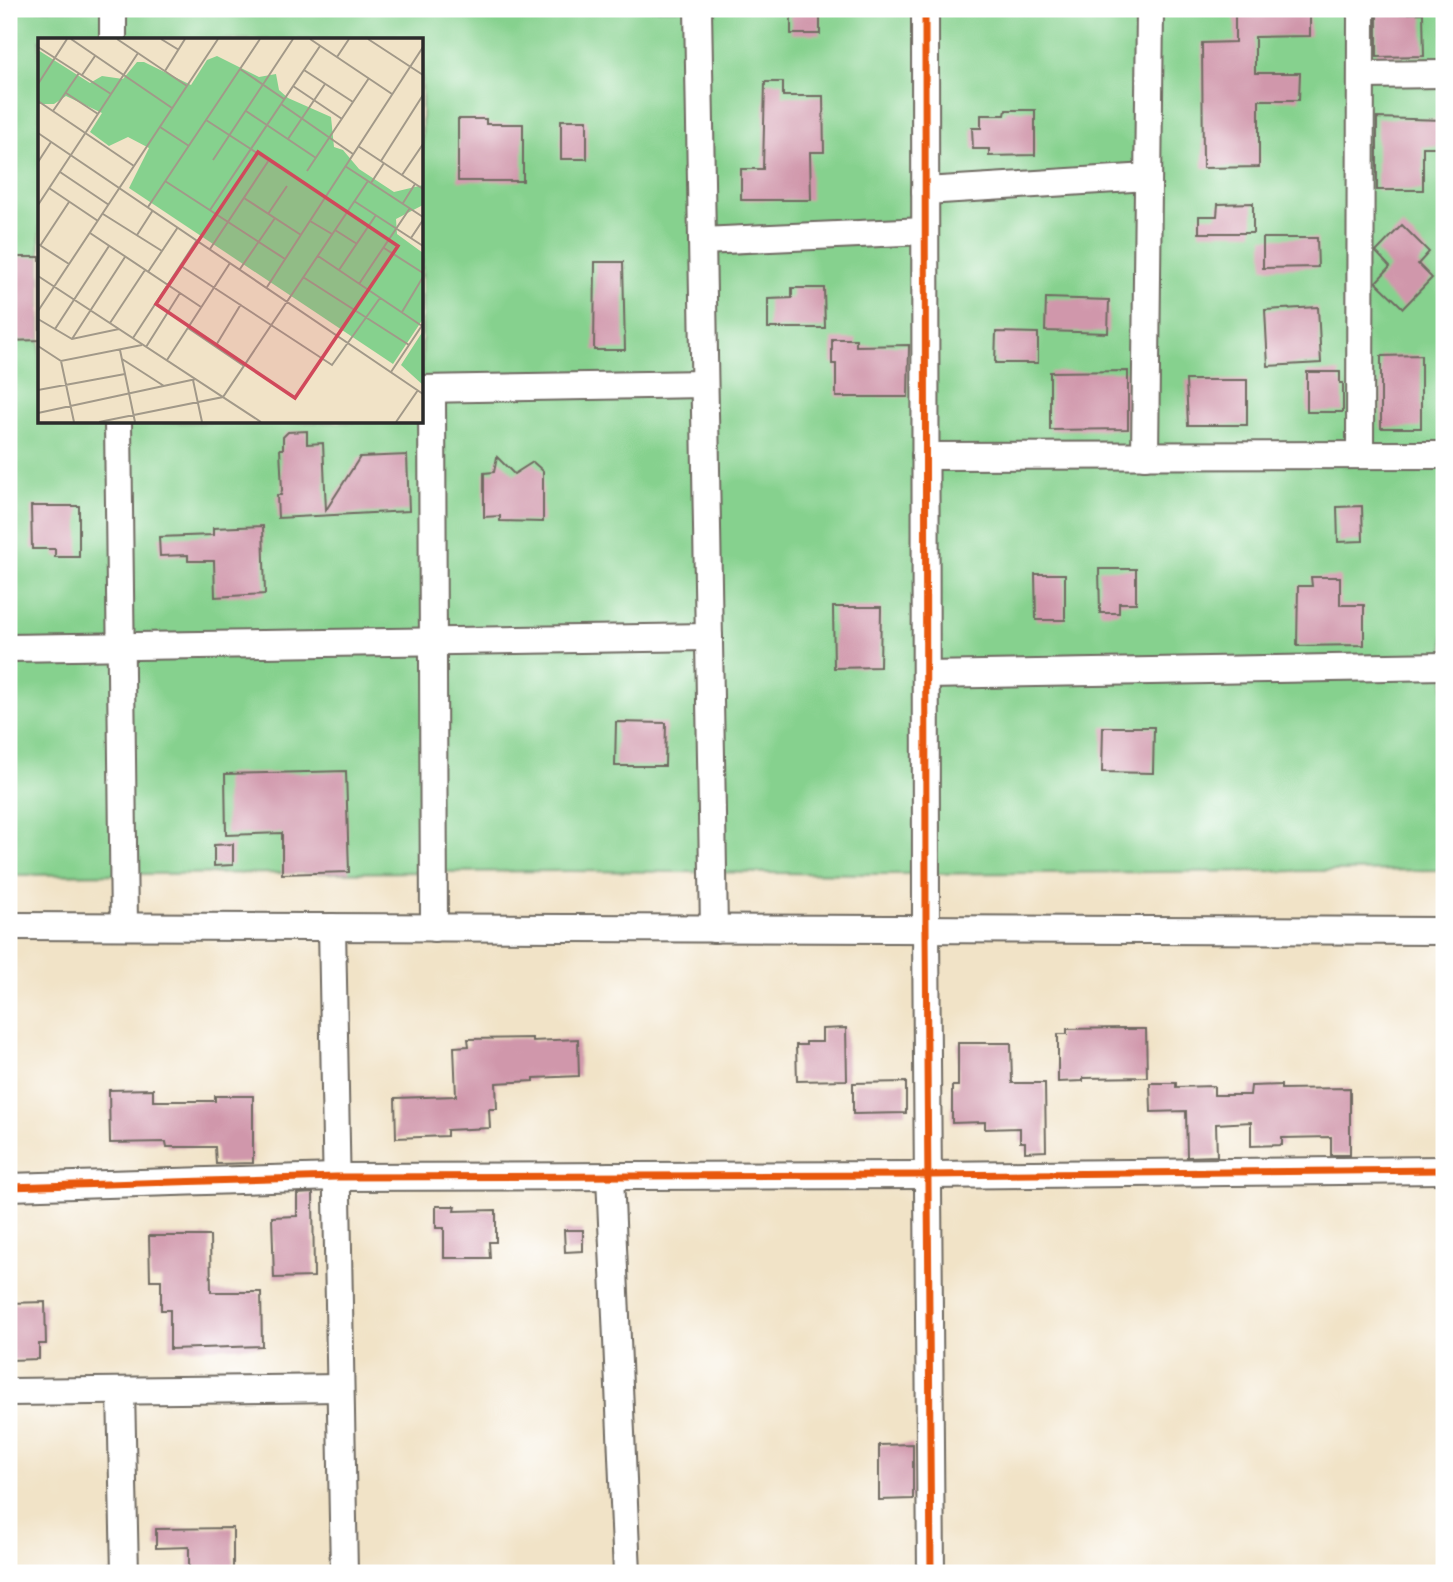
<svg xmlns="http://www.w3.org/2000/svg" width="1453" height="1582" font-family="'IM FELL Great Primer',serif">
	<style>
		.green { fill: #86d18e; stroke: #587e5c; stroke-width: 2; fill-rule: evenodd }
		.building { fill: #d097ab }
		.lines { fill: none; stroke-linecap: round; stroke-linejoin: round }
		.minor-casing { stroke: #706b62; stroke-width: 30 }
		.minor { stroke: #fff; stroke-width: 26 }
		.cycleway-casing { stroke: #fff; stroke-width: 11 }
		.cycleway { stroke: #e8590c; stroke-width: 7 }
		.inset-road { fill: none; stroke: #a29989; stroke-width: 2 }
		.view { fill: #d1495b; fill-opacity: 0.15; stroke: #d1495b; stroke-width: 3.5 }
		.inset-edge { fill: none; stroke: #2b2b2b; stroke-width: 3.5 }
	</style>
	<rect width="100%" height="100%" fill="#fff"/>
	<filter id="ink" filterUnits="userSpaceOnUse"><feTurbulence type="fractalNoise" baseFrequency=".0143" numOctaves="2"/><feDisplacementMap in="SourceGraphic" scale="14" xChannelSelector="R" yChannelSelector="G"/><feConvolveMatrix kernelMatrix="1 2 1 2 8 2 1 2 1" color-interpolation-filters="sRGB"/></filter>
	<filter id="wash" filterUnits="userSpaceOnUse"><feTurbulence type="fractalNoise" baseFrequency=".00686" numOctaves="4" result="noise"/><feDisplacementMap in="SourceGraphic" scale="28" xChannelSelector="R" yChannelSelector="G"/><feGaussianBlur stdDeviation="1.57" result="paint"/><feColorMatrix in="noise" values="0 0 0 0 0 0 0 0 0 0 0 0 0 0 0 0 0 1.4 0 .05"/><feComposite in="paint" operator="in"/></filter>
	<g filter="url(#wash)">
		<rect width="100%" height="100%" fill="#f1e3c7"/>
		<!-- green -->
		<path class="green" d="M9,9H1444V870L884,874L570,871L9,875ZM40,40H422V422H40Z"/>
		<g id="blocks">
			<!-- building -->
			<g class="building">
				<polygon points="1310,9 1310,36 1255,37 1255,73 1300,73 1299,100 1259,100 1259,167 1203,168 1202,43 1235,42 1235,10"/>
				<rect x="791" y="11" width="29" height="23"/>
				<polygon points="1423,13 1424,56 1377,57 1377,14"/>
				<polygon points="765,82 783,82 783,96 823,96 824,152 810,152 811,200 741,200 741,169 763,169"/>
				<polygon points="1006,110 1035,110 1035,155 989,156 989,149 973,149 972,128 981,128 981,115 1005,115"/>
				<polygon points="1377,118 1444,120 1444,147 1423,147 1423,190 1377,190"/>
				<polygon points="458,119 486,119 486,124 523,124 523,181 458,181"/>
				<rect x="561" y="120" width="26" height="39"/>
				<polygon points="1253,203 1253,233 1199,233 1199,216 1217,216 1218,204"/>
				<polygon points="1402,225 1429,252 1418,264 1432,278 1403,308 1376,282 1390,267 1376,252"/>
				<polygon points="1263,238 1317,238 1318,267 1263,268"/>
				<polygon points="9,257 40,257 40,340 9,341"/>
				<polygon points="595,262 623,262 625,350 594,350"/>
				<polygon points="792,288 824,288 825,328 768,328 768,299 792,298"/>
				<polygon points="1046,298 1109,300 1108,333 1045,331"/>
				<polygon points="1318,307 1321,363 1268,366 1265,310"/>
				<polygon points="996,332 1038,333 1038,363 995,363"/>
				<polygon points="832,339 856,339 856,346 909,345 908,397 836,397 836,364 832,364"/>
				<polygon points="1421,355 1421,428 1381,428 1381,356"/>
				<polygon points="1128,371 1128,429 1050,430 1050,372"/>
				<polygon points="1307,372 1340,372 1340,383 1343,383 1343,412 1307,412"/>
				<polygon points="1186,380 1247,380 1247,425 1188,425"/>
				<polygon points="307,431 307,444 323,443 326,510 360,457 407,455 409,511 278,518 277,495 281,495 282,490 280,449 283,449 283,437 288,432"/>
				<polygon points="497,457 514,474 533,462 543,471 543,522 500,521 500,516 484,517 484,473 494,472"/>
				<polygon points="31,506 79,506 79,557 55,557 55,549 32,549"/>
				<polygon points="1362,506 1363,541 1338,542 1337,507"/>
				<polygon points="263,526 265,594 215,597 214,561 188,561 188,555 160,556 159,537 213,535 213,528"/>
				<polygon points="1099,569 1136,569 1136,603 1119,603 1119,613 1100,613"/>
				<polygon points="1035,574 1065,574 1065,620 1036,620"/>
				<polygon points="1311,577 1340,577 1340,605 1364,605 1364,645 1297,646 1298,586 1312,586"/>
				<polygon points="833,607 881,607 880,667 834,668"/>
				<polygon points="616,722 666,723 665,766 615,766"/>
				<polygon points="1103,727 1154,727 1153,773 1102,772"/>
				<polygon points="346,771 349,872 282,874 282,833 226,835 225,774"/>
				<polygon points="233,844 233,865 214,866 214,845"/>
				<polygon points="846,1028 847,1080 797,1081 796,1045 806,1045 806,1042 822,1042 822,1029"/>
				<polygon points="1124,1028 1124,1029 1146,1029 1147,1077 1083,1078 1083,1081 1058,1082 1058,1034 1067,1034 1067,1029"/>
				<polygon points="532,1038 532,1041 578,1039 579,1076 534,1078 534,1081 496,1083 497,1109 489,1109 490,1128 447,1130 447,1136 396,1138 395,1098 456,1096 454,1047 469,1046 468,1039"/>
				<polygon points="958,1043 1011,1043 1012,1083 1045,1083 1046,1151 1025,1152 1025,1142 1020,1142 1020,1128 985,1129 985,1122 952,1123 952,1086 958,1086"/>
				<polygon points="906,1082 906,1113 853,1114 853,1083"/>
				<polygon points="1150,1083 1176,1083 1176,1087 1214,1086 1214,1095 1250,1095 1251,1086 1281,1085 1281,1089 1350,1088 1350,1155 1331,1155 1331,1137 1282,1138 1282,1145 1251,1146 1251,1122 1216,1124 1217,1156 1187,1157 1186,1111 1151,1112"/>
				<polygon points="153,1089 153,1101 215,1101 215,1096 253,1096 253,1163 216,1164 215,1147 167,1147 166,1142 110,1143 109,1090"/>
				<polygon points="313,1193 314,1277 274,1278 272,1217 297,1216 297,1194"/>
				<polygon points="436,1206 455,1206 454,1211 496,1210 496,1242 489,1242 490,1258 444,1258 444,1228 436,1228"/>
				<polygon points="564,1230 583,1230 583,1251 565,1252"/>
				<polygon points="149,1236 210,1236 211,1292 261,1292 262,1346 170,1349 170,1310 161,1310 161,1280 150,1280"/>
				<polygon points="45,1302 46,1344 39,1344 39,1359 9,1360 9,1303"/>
				<polygon points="913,1444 913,1499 879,1500 879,1445"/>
				<polygon points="233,1528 233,1571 189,1572 189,1547 156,1548 156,1529"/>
			</g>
		</g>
	</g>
	<g filter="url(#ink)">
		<use href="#blocks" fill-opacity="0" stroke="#706b62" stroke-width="2"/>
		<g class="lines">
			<defs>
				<g id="minor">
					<polyline points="113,9 113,40"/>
					<polyline points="698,9 714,929"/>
					<polyline points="925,9 926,930 931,1573"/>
					<polyline points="1362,75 1444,74"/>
					<polyline points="925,191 1148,177"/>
					<polyline points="702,241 925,231"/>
					<polyline points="422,389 704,384"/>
					<polyline points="432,389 434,928"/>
					<polyline points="118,422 124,926"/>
					<polyline points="1360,455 1361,9"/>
					<polyline points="925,456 1444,455"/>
					<polyline points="1145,456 1150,9"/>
					<polyline points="9,648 709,637"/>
					<polyline points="926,675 1444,666"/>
					<polyline points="9,926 1444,931"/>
					<polyline points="332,927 344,1573"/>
					<polyline points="610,1176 627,1573"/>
					<polyline points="9,1187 336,1177 928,1175 1444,1170"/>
					<polyline points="121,1391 125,1573"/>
					<polyline points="9,1392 340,1388"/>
				</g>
			</defs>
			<!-- minor casing -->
			<use href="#minor" class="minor-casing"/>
			<!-- minor -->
			<use href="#minor" class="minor"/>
			<defs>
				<g id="cycleway">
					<polyline points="925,9 926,930 931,1573"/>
					<polyline points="9,1187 336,1177 928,1175 1444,1170"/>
				</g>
			</defs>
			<!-- cycleway casing -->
			<use href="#cycleway" class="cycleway-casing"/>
			<!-- cycleway -->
			<use href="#cycleway" class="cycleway"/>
		</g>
	</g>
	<!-- overview -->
	<g transform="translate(38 38)">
		<rect width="385" height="385" fill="#f1e3c7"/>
		<path d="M0,12L52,45L64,38L85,41L99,24H106L153,47L169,22L179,18L221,39L238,36L241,52L250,60L293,79L296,109L305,112L321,131L356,154L385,147V167L358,181L359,196L385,215V281L355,326L91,150L111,110L90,99L71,108L52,94L64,75L28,58L16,66H0ZM385,293V347L363,327Z" fill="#86d18e"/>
		<path class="inset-road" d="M33,1L134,70M79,1L149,48M123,1L141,12M272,1L354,56M330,1L385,37M0,9L73,56M299,19L311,1M202,31L246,61M266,32L315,64M127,33L147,1M44,37L57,18M0,46L29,1M255,48L304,81M28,55L60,76M0,63L96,128M243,66L315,116M15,73L41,35M208,73L278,120M168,82L242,130M122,89L151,108M0,95L385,356M250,101L287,46M320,108L385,151M175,122L255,1M343,123L385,57M0,124L13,104M307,128L385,179M269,133L331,40M22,134L71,167M364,137L385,106M127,143L247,221M333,145L346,125M11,150L60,183M206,160L263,197M316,163L385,208M365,165L377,146M0,167L100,15M110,169L222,1M172,172L282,8M65,176L124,213M230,176L249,148M272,183L294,196M297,192L319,206M52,195L163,269M99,197L115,172M373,200L385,182M0,206L31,226M2,208L31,164M346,210L385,235M172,211L231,122M280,218L384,288M143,228L294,327L342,260M202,231L237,180M301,232L338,177M110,234L140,189M0,238L223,384M265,239L371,307M321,246L372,170M229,249L385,9M0,273L180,1M364,274L385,239M0,281L34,301L81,291M72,285L107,232M150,290L206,328M17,291L71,208M95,300L159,202M34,301L87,219M0,308L23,323L104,307M108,309L142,255M177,309L203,266M82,312L97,384M84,321L126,348M129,322L192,225M23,323L36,384M353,334L385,286M155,342L164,384M0,352L87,336M0,375L158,341M61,384L185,359L330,143M358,384L380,352"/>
		<path class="view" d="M220,114L360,208L257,360L118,266Z"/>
		<rect width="385" height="385" class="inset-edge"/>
	</g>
	<!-- margin -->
	<rect width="1453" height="1582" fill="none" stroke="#fff" stroke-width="35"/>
</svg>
